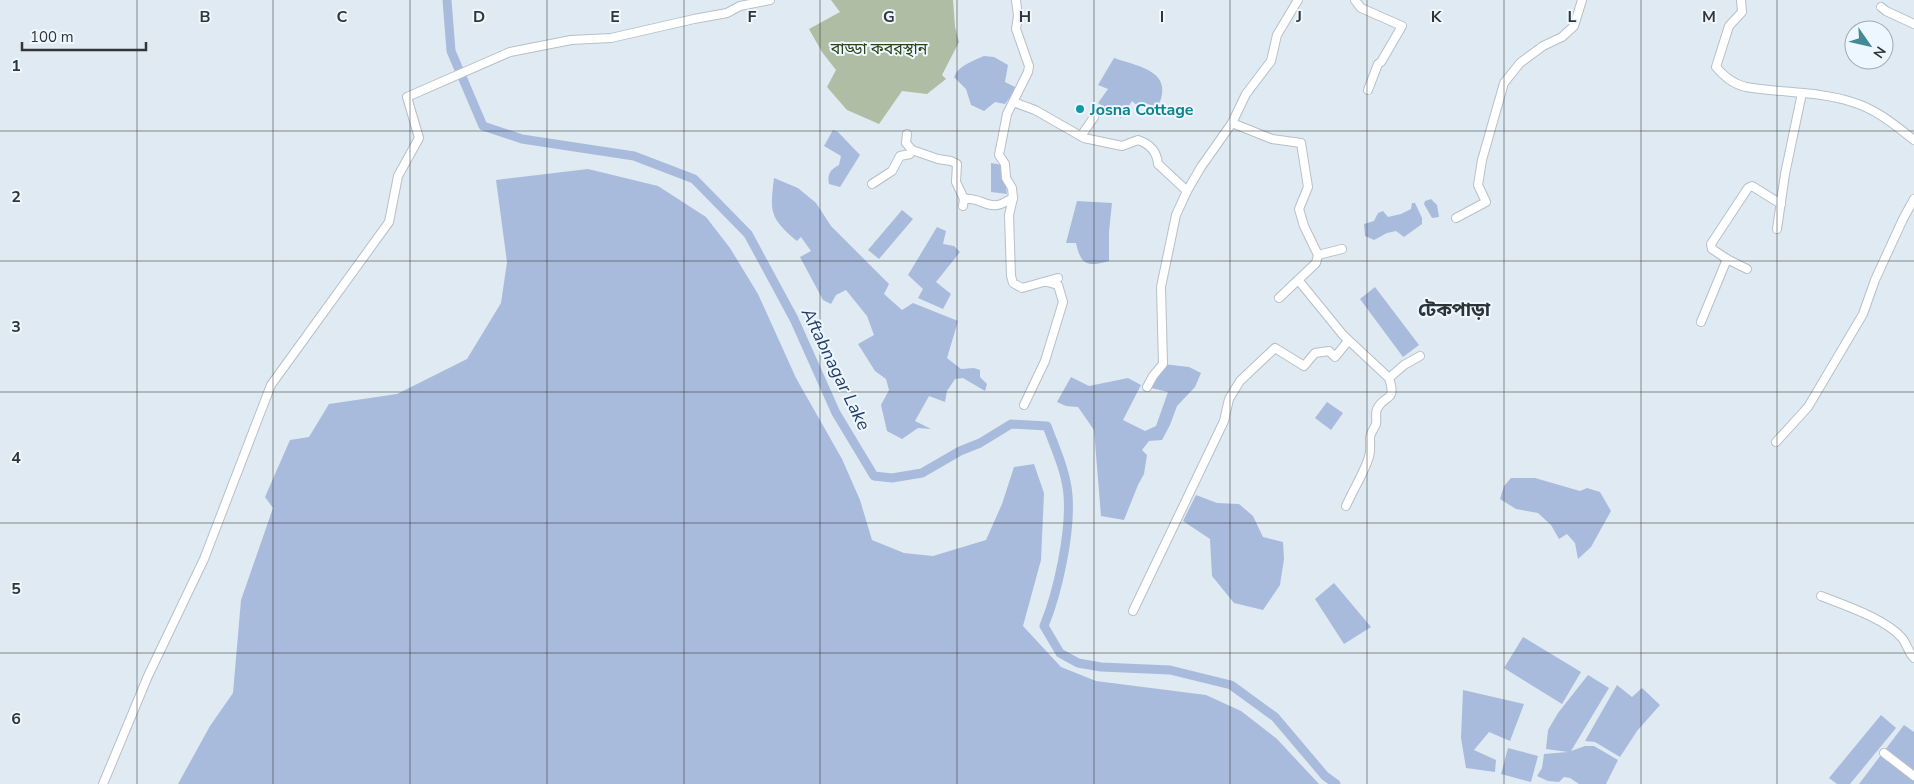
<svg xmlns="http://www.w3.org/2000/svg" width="1914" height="784" font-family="'Nunito Sans','Noto Sans Bengali',sans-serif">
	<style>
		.green { fill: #aebda3 }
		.water { fill: #a9bbdc }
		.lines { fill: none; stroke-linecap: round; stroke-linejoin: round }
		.canal { stroke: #a9bbdc; stroke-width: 9 }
		.street-casing { stroke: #b6c0c8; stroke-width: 10 }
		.street { stroke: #fff; stroke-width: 8 }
		.grid { fill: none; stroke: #323639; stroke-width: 1; stroke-opacity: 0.55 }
		.culture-dot { fill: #0f9aa8; stroke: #edf7ff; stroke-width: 2 }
		.labels { text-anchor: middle; stroke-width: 4; stroke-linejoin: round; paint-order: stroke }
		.park-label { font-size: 16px; fill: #2a4312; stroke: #edf7ff }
		.culture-label { font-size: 16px; font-weight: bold; fill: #0d838f; stroke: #edf7ff; text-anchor: start }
		.water-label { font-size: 18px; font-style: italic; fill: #263d68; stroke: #edf7ff }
		.quarter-label { font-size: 19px; font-weight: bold; fill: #2c343a; stroke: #edf7ff }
		.grid-label { font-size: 16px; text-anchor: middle; font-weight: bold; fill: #323639; stroke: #edf7ff; stroke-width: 4; stroke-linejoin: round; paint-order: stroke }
	</style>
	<rect width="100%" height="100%" fill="#e0eaf2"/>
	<!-- green -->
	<polygon class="green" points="831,0 953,0 955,27 959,42 942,75 946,79 927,94 902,91 879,124 847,110 827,87 836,70 822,52 809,29 840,12"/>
	<!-- water -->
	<g class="water">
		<path d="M984,56L994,57L1008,65L1005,82L1017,88L1005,104L995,102L984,111L971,105L966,89L954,77C959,65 973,61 984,56Z"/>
		<path d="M1114,58C1140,67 1175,71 1158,107L1148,104L1140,108L1132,101L1121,118L1098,103L1108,89L1098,85Z"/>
		<path d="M833,130L838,132L860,155L840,187L829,184C827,174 830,170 839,165L841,156L824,146Z"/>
		<polygon points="991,163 1003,165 1007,194 991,192"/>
		<polygon points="588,169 658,186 706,217 730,248 758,294 796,378 842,459 860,500 872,540 904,553 933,556 986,540 1002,504 1014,467 1034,464 1044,493 1041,560 1023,626 1061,667 1096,681 1206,695 1241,711 1277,739 1319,784 178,784 210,726 233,693 241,600 273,508 265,497 290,440 309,437 329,404 397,394 467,359 501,303 507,262 496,180"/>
		<path d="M774,178L798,188L816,203L831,226L889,284L884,294L902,310L913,303L958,321L947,358L961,369L974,368L980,370V377L987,384L985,391L963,378L955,379L947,391L945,402L929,396L915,421L931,429L918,428L902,439L887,431L881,405L889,390L886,379L875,371L858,344L874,335L867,316L846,290L836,295L831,304L823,300L800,257L811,251L801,237L797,241C769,217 770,212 774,178Z"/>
		<polygon points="1431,199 1437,205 1439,217 1432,218 1424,204 1425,201"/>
		<path d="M1077,201L1112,203L1109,232V261C1088,267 1081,266 1076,243H1066Z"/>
		<polygon points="1412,203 1415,203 1422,218 1422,224 1404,237 1396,231 1387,233 1374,240 1365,236 1364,224 1374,221 1378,213 1383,211 1388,217 1401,214 1411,209"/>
		<polygon points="902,210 913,219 879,259 868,250"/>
		<polygon points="937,227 946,231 943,244 954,246 960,252 936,282 951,294 943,309 918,298 923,289 908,275"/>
		<polygon points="1375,287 1419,345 1403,357 1360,299"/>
		<polygon points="1163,364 1189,367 1201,373 1195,387 1177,406 1170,425 1162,440 1149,441 1142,450 1147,455 1144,474 1138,485 1124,520 1101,516 1094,430 1078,407 1066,406 1057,402 1071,377 1089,386 1128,378 1141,385 1123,420 1145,431 1156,426 1168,392 1147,387"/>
		<polygon points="1327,402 1343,413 1331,430 1315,418"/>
		<polygon points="1511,478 1535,478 1580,491 1587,488 1600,492 1611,511 1591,547 1578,559 1575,543 1567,534 1559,539 1551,525 1538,513 1516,509 1500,499 1504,486"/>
		<polygon points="1196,495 1217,503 1239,504 1253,516 1263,537 1283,542 1284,559 1280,585 1263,610 1234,603 1212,576 1210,539 1183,521"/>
		<polygon points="1334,583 1371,627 1344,644 1315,599"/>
		<polygon points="1523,637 1581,672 1562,704 1504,668"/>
		<polygon points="1588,675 1609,688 1571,751 1585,746 1594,746 1618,760 1606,784 1579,784 1570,778 1564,777 1559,782 1548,781 1537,776 1542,768 1544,754 1568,752 1546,749 1548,730 1558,713"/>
		<polygon points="1617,685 1632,697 1642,688 1660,705 1637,731 1620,757 1595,742 1585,741"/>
		<polygon points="1463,690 1524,704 1510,741 1489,732 1474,750 1496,760 1495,772 1466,768 1461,738"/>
		<polygon points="1881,715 1896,728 1850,784 1837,784 1829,778"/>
		<polygon points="1904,725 1914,732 1914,771 1885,750"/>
		<polygon points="1508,748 1538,756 1531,782 1501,774"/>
		<polygon points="1881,755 1914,781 1914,784 1859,784"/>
	</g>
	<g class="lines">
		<!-- canal -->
		<path class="canal" d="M447,0L451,51L483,126L522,139L634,156L694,179L748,234L794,319L836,413L874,476L892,478L922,473L960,451L980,443L1011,424L1047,426C1055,448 1066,471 1068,495C1071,532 1058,592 1044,626L1060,653L1078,663L1101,667L1170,670L1231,685L1275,717L1325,776L1336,784"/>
		<defs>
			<g id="street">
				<polyline points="1016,0 1018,16 1016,29 1029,66 1028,72 1007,114 999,155 1005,164 1006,178 1012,188 1013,198 1009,215 1011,276 1013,283 1022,288 1058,278"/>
				<polyline points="1298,0 1277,35 1271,61 1246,94 1232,123 1272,139 1301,143 1308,187 1299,209 1304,226 1318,255 1342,249"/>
				<polyline points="1355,0 1361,8 1402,26 1381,62 1378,64 1368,90"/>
				<path d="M1741,0L1742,12L1729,26L1716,67C1725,77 1733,84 1746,87C1781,93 1818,91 1852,102C1876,109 1895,125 1914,140"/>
				<polyline points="1881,7 1886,11 1914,24"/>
				<path d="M1013,102L1035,110L1084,138L1122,146L1138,140C1150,144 1157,152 1158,164L1187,191L1201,167L1232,123"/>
				<polyline points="907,134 906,143 912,150"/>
				<polyline points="1081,136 1094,117"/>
				<polyline points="872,184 892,171 900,156 910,154 912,150 938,159 951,161 957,164 956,182 964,199"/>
				<path d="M963,206L964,199C978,197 986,207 997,205C1002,205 1008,200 1013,198"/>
				<polyline points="1456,218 1486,202 1478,185 1482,160 1504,83 1520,63 1543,46 1562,37 1574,26 1582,0"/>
				<polyline points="1777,229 1785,174 1802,93"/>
				<polyline points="1727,259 1747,269"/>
				<path d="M1299,281L1343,335L1389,378C1397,403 1385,393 1377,409C1375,414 1377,420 1376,424C1374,429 1370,434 1370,438C1370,445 1371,450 1369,457C1364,473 1353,490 1346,506"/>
				<polyline points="1279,298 1316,263 1318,255"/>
				<polyline points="1701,322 1727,259 1712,249 1711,244 1748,188 1752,186 1781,204"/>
				<polyline points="1389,378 1404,365 1420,356"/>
				<polyline points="1147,387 1153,376 1163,364 1161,287 1176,215 1187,191"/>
				<polyline points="1024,405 1045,361 1063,302 1058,285 1047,282"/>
				<polyline points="1776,442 1808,407 1863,314 1875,280 1903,219 1914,199"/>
				<path d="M1821,596C1844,605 1886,619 1902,638C1907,644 1908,652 1914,658"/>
				<polyline points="1133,611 1224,421 1229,399 1240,381 1275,348 1304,366 1315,353 1329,351 1335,357 1348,341"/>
				<polyline points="1884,753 1914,776"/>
				<polyline points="103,784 148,676 204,559 271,385 389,222 398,176 419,138 407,97 510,52 571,40 611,38 694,19 727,13 740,6 770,0"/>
			</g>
		</defs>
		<!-- street casing -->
		<use href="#street" class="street-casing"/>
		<!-- street -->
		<use href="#street" class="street"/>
	</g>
	<!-- grid -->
	<path class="grid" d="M137,0V784M273,0V784M410,0V784M547,0V784M684,0V784M820,0V784M957,0V784M1094,0V784M1230,0V784M1367,0V784M1504,0V784M1641,0V784M1777,0V784M0,131H1914M0,261H1914M0,392H1914M0,523H1914M0,653H1914"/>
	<!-- markers -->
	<circle class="culture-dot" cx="1080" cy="109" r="5"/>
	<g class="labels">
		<!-- park labels -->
		<g class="park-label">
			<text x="879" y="54">বাড্ডা কবরস্থান</text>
		</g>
		<!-- culture labels -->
		<g class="culture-label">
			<text x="1090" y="115">Josna Cottage</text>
		</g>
		<!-- water labels -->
		<g class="water-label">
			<text transform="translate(836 369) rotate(64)" y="6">Aftabnagar Lake</text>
		</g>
		<!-- quarter labels -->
		<g class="quarter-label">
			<text x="1454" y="316">টেকপাড়া</text>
		</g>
	</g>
	<g class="grid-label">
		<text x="205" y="22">B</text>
		<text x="342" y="22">C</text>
		<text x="479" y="22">D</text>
		<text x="615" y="22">E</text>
		<text x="752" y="22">F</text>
		<text x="889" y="22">G</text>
		<text x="1025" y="22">H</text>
		<text x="1162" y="22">I</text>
		<text x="1299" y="22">J</text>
		<text x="1436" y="22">K</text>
		<text x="1572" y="22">L</text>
		<text x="1709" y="22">M</text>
		<text x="16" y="71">1</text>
		<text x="16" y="202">2</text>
		<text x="16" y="332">3</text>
		<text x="16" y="463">4</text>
		<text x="16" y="594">5</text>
		<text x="16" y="724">6</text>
	</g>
	<!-- north arrow -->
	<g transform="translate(1869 45) rotate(124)"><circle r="24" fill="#edf7ff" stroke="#a2aab0"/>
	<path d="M0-4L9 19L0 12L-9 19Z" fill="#448996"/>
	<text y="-8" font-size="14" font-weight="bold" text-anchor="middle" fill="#323639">N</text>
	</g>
	<!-- scale -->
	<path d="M22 42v8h124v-8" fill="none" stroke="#323639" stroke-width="2.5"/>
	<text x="30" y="42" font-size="15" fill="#323639" stroke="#edf7ff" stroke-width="4" paint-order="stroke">100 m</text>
</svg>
